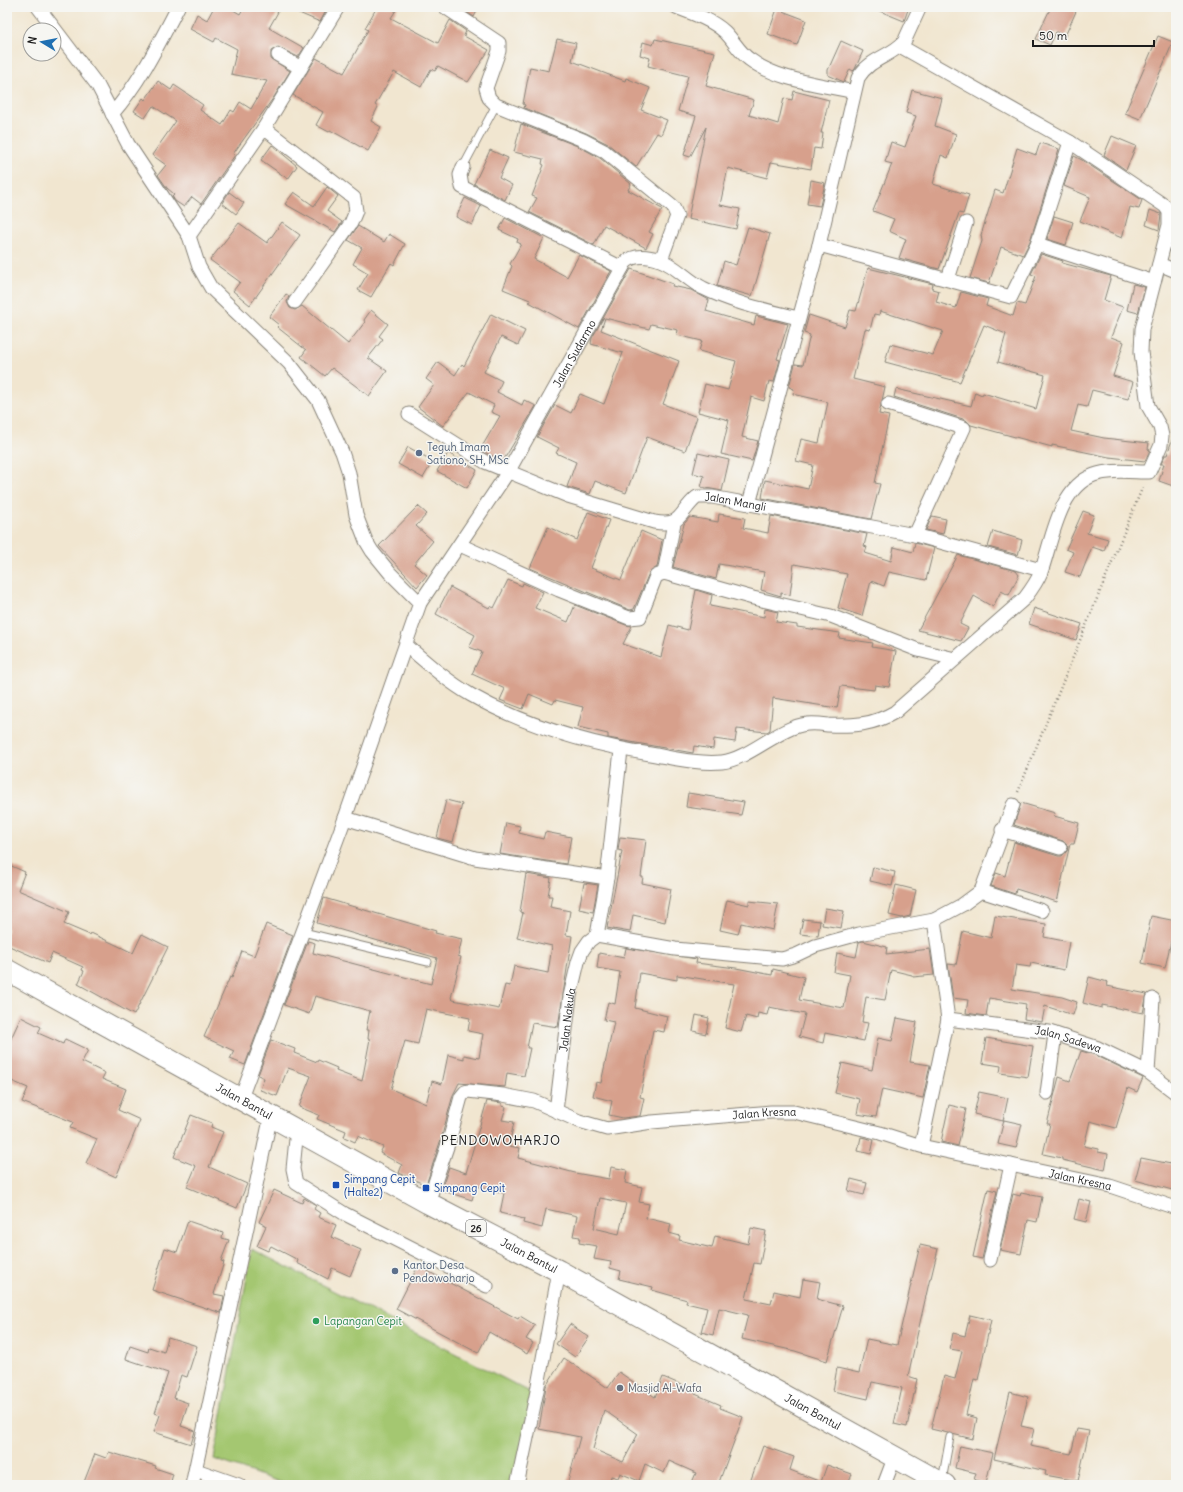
<svg xmlns="http://www.w3.org/2000/svg" width="1183" height="1492" font-family="Delius,sans-serif">
	<style>
		.green { fill: #a4c771; stroke: #607246 }
		.building { fill: #d7a08c; fill-rule: evenodd }
		.lines { fill: none; stroke-linecap: round; stroke-linejoin: round }
		.lane-casing { stroke: #868176; stroke-width: 9 }
		.street-casing { stroke: #868176; stroke-width: 15 }
		.primary-casing { stroke: #868176; stroke-width: 23 }
		.path { stroke: #868176; stroke-width: 2.5; stroke-dasharray: 1 3; stroke-linecap: butt }
		.lane { stroke: #fff; stroke-width: 7 }
		.street { stroke: #fff; stroke-width: 13 }
		.primary { stroke: #fff; stroke-width: 21 }
		.service-dot { fill: #5c6f8a; stroke: #f6f6f2; stroke-width: 1.5 }
		.transit-dot { fill: #1a4fb4; stroke: #f6f6f2; stroke-width: 1.5 }
		.leisure-dot { fill: #2e9e5b; stroke: #f6f6f2; stroke-width: 1.5 }
		.worship-dot { fill: #6b7280; stroke: #f6f6f2; stroke-width: 1.5 }
		.labels { text-anchor: middle; stroke-width: 3; stroke-linejoin: round; paint-order: stroke }
		.shield { fill: #f6f6f2; stroke: #5d5d5c; stroke-width: 1 }
		.shield-label { font-size: 10px; font-weight: bold; fill: #1c1c1c }
		.street-label { font-size: 11px; fill: #1c1c1c; stroke: #f6f6f2 }
		.service-label { font-size: 11px; fill: #4e5e75; stroke: #f6f6f2; text-anchor: start }
		.transit-label { font-size: 11px; fill: #164399; stroke: #f6f6f2; text-anchor: start }
		.leisure-label { font-size: 11px; fill: #27864d; stroke: #f6f6f2; text-anchor: start }
		.worship-label { font-size: 11px; fill: #5b616d; stroke: #f6f6f2; text-anchor: start }
		.quarter-label { font-size: 13px; letter-spacing: 1px; fill: #1c1c1c; stroke: #f6f6f2 }
	</style>
	<rect width="100%" height="100%" fill="#f6f6f2"/>
	<filter id="ink" filterUnits="userSpaceOnUse"><feTurbulence type="fractalNoise" baseFrequency=".025" numOctaves="2"/><feDisplacementMap in="SourceGraphic" scale="8" xChannelSelector="R" yChannelSelector="G"/><feConvolveMatrix kernelMatrix="1 2 1 2 8 2 1 2 1" color-interpolation-filters="sRGB"/></filter>
	<filter id="wash" filterUnits="userSpaceOnUse"><feTurbulence type="fractalNoise" baseFrequency=".012" numOctaves="4" result="noise"/><feDisplacementMap in="SourceGraphic" scale="16" xChannelSelector="R" yChannelSelector="G"/><feGaussianBlur stdDeviation="0.9" result="paint"/><feColorMatrix in="noise" values="0 0 0 0 0 0 0 0 0 0 0 0 0 0 0 0 0 1.4 0 .05"/><feComposite in="paint" operator="in"/></filter>
	<g filter="url(#wash)">
		<rect width="100%" height="100%" fill="#f1e6d0"/>
		<!-- green -->
		<polygon class="green" points="252,1249 534,1394 514,1485 288,1485 214,1459"/>
		<g id="blocks">
			<!-- building -->
			<g class="building">
				<polygon points="214,7 228,7 240,14 244,7 269,7 278,12 269,28 304,48 298,57 278,47 271,51 271,59 290,71 274,97 233,154 235,155 201,204 192,197 184,207 175,201 172,196 174,194 167,188 158,175 166,165 152,155 176,121 153,106 145,118 134,111 143,98 145,100 158,81 171,90 174,85 186,93 203,105 200,110 222,125 231,110 234,112 240,102 251,109 267,81 231,74 237,49 216,38 214,42 190,29 197,14 207,20"/>
				<polygon points="285,7 328,7 320,22"/>
				<polygon points="377,7 398,7 391,18 438,43 450,20 466,31 464,36 489,50 468,82 438,66 435,71 431,69 421,87 394,72 375,105 378,107 371,121 381,127 368,151 330,130 329,132 316,125 323,112 293,95 316,58 344,73 368,30 365,28"/>
				<polygon points="459,7 479,7 474,17"/>
				<polygon points="870,7 909,7 904,21"/>
				<polygon points="1051,7 1078,7 1065,36 1056,32 1050,45 1036,39"/>
				<polygon points="777,9 806,20 797,45 768,34"/>
				<polygon points="1158,36 1173,42 1140,119 1125,113"/>
				<polygon points="557,39 576,43 572,61 625,81 626,78 650,88 641,110 667,120 661,135 657,133 636,167 608,144 586,133 524,108 525,105 523,104 530,67 549,71"/>
				<polygon points="655,39 715,52 706,86 754,100 749,115 778,124 784,98 792,100 794,91 829,100 821,133 823,133 821,149 814,148 811,169 771,162 767,178 728,168 720,205 740,209 736,229 688,219 706,127 690,157 684,155 696,116 678,111 688,76 648,66 650,58 640,55 643,42 653,45"/>
				<polygon points="841,41 863,51 855,69 853,71 850,69 844,82 828,75 828,70"/>
				<polygon points="912,90 942,98 935,126 956,134 948,158 941,155 933,184 969,195 963,214 959,213 939,269 899,258 906,239 889,231 894,219 873,211 892,164 885,162 891,142 905,147 916,116 906,113"/>
				<polygon points="521,124 580,147 600,158 631,184 628,190 662,209 649,232 653,234 646,248 604,225 594,245 529,212 537,198 532,196 544,165 542,164 543,159 514,152"/>
				<polygon points="1112,136 1136,146 1126,170 1104,155"/>
				<polygon points="1040,143 1059,149 1030,241 1023,255 1001,247 989,283 970,278 982,241 981,235 995,190 1003,193 1017,148 1036,155"/>
				<polygon points="272,145 297,166 288,179 261,160"/>
				<polygon points="490,150 508,158 499,178 512,185 505,200 474,184"/>
				<polygon points="1074,156 1082,160 1142,200 1139,209 1130,207 1122,238 1080,221 1090,197 1064,186"/>
				<polygon points="811,180 825,183 820,206 807,204"/>
				<polygon points="327,187 338,196 327,211 342,222 335,232 285,204 294,192 314,206"/>
				<polygon points="229,192 244,203 236,214 222,203"/>
				<polygon points="465,198 481,206 472,225 456,217"/>
				<polygon points="1150,210 1161,214 1159,230 1146,225"/>
				<polygon points="1054,216 1073,222 1066,245 1047,239"/>
				<polygon points="505,218 544,238 534,259 567,277 579,255 611,271 579,329 529,302 530,300 503,289 512,266 510,264 521,244 517,242 518,239 499,230"/>
				<polygon points="282,222 300,235 250,305 233,291 240,282 210,260 239,223 267,243"/>
				<polygon points="358,226 384,242 389,234 405,244 394,265 391,263 371,297 358,290 368,273 353,264 362,248 348,240"/>
				<polygon points="748,227 770,234 752,296 717,286 724,261 736,265"/>
				<polygon points="1041,254 1063,261 1062,263 1111,276 1104,300 1123,307 1111,337 1124,342 1113,376 1133,382 1128,399 1092,390 1087,407 1078,405 1071,431 1104,438 1149,443 1148,449 1150,450 1145,461 1109,457 1052,445 1052,447 971,425 966,420 894,397 896,389 971,406 975,392 982,395 983,393 1036,409 1045,375 998,362 1006,334 984,325 960,382 885,362 890,344 933,355 943,331 880,311 879,315 874,314 870,330 865,329 853,379 885,387 879,414 889,416 875,483 880,484 871,519 762,498 765,480 808,489 813,465 796,461 801,439 819,443 828,402 793,394 794,389 789,387 795,364 803,365 810,335 804,333 809,315 845,327 850,310 856,311 868,268 933,284 932,289 939,291 936,302 956,308 961,292 988,299 986,306 1013,316 1017,303 1025,305 1036,276 1031,274"/>
				<polygon points="631,269 673,284 672,286 691,290 709,300 706,311 754,325 756,316 788,324 777,359 780,360 774,382 769,381 764,401 751,397 742,437 758,441 752,461 721,454 729,420 698,412 705,384 728,390 736,361 699,351 702,341 677,335 678,330 651,324 649,329 605,318 601,330 679,361 663,404 697,417 685,451 647,437 626,493 595,481 590,494 567,487 576,462 556,453 559,448 537,437 555,405 571,413 580,394 604,404 623,353 591,344 592,338"/>
				<polygon points="1133,284 1145,287 1138,313 1127,310"/>
				<polygon points="286,294 289,296 287,302 290,308 295,310 302,306 348,344 365,322 364,320 371,310 388,324 379,336 383,339 368,358 387,371 369,396 332,368 325,376 301,357 306,350 277,327 279,325 269,317"/>
				<polygon points="491,314 525,331 518,345 501,337 484,372 502,381 497,392 522,405 524,400 536,406 503,461 480,450 500,416 491,412 494,405 469,392 443,426 418,407 434,385 426,379 438,362 455,375 462,364 464,366"/>
				<polygon points="1173,437 1176,437 1176,487 1159,481 1164,464 1161,464 1165,455 1167,455"/>
				<polygon points="408,447 433,461 423,478 398,464"/>
				<polygon points="448,453 477,470 467,488 437,471"/>
				<polygon points="698,453 729,460 722,491 701,487 704,476 693,473"/>
				<polygon points="418,506 427,514 416,526 433,541 414,564 427,575 417,587 379,546"/>
				<polygon points="1083,511 1094,515 1087,533 1108,539 1104,551 1092,547 1080,577 1065,572 1073,552 1066,549"/>
				<polygon points="588,512 609,520 591,568 621,580 641,531 662,540 657,567 649,573 634,609 630,610 530,568 548,527 577,540"/>
				<polygon points="719,514 745,518 743,528 768,533 771,516 867,534 864,546 867,547 865,553 891,561 894,547 913,552 915,543 934,548 926,580 889,572 884,586 871,581 862,616 838,608 847,574 794,564 790,595 781,593 781,596 761,590 764,572 719,564 716,579 673,567 684,524 690,517 718,522"/>
				<polygon points="932,516 946,519 943,534 926,530"/>
				<polygon points="993,531 1022,540 1018,555 988,547"/>
				<polygon points="958,555 1016,571 1019,575 1009,595 1001,591 993,607 974,596 960,624 968,628 961,641 918,630"/>
				<polygon points="508,580 522,586 523,583 543,592 535,608 568,622 575,605 626,625 632,626 623,644 661,657 669,625 688,630 696,590 712,595 710,606 764,617 765,609 778,612 776,622 797,625 797,627 840,633 839,638 873,643 872,647 896,651 889,687 875,685 874,690 841,686 837,708 773,698 770,730 767,732 737,729 735,742 714,739 713,749 694,746 693,753 608,738 608,734 578,727 583,707 555,700 553,704 529,694 523,709 500,700 505,689 472,674 482,652 469,647 475,635 436,614 450,587 489,608 490,606 494,608"/>
				<polygon points="1034,608 1082,624 1076,640 1029,624"/>
				<polygon points="688,793 744,802 741,815 686,807"/>
				<polygon points="446,800 462,804 453,842 437,838"/>
				<polygon points="1021,803 1055,813 1054,816 1079,823 1074,844 1070,844 1057,902 1016,889 1015,894 991,886 996,873 1005,876 1014,842 1058,856 1062,856 1067,851 1068,846 1063,841 1014,825"/>
				<polygon points="506,823 520,826 519,833 543,839 545,832 571,837 566,864 500,854"/>
				<polygon points="620,837 646,840 641,877 643,877 642,883 671,889 665,922 633,915 630,932 607,928 622,851 618,850"/>
				<polygon points="7,864 25,872 18,890 69,912 64,924 90,935 91,933 133,953 142,934 168,947 134,1015 78,984 84,971 82,970 83,967 52,953 48,963 7,945"/>
				<polygon points="873,867 895,872 892,886 870,881"/>
				<path d="M526,874L551,878L548,896H552L550,907L570,911L566,935L572,936L558,1027L532,1023L527,1048H530L524,1076L507,1073L505,1087L459,1083L453,1095L441,1139L426,1185L399,1173L402,1165L380,1153L383,1147L358,1136L355,1142L344,1137L346,1131L317,1119L319,1115L299,1107L311,1076L288,1068L277,1096L260,1090L264,1078L258,1075L271,1040L295,1049L294,1053L317,1062L318,1060L337,1068L336,1071L362,1081L370,1039H368L369,1030H366L370,1011L315,996L309,1014L284,1005L308,941L315,943L313,953L431,984L437,958L317,923L324,898L436,931L435,933L462,939L458,956L461,957L451,998L453,1000L499,1009L505,985L510,986L514,966L548,973L552,946L517,938L523,913L520,912ZM426,1009L470,1018L468,1031L483,1034L479,1058L464,1055V1059L448,1055L442,1084L432,1081L426,1104L391,1089L405,1041L418,1044Z"/>
				<polygon points="584,883 598,885 593,912 579,909"/>
				<polygon points="896,885 916,890 910,916 902,918 889,915"/>
				<polygon points="727,900 749,905 749,901 778,904 773,930 741,923 738,934 720,930"/>
				<polygon points="825,908 844,911 841,928 822,925"/>
				<polygon points="995,916 1046,924 1044,937 1069,942 1064,970 1031,963 1030,967 1016,965 1012,989 1062,997 1077,1002 1073,1015 1045,1006 1042,1022 1024,1019 1026,1004 989,998 986,1016 966,1013 968,1000 953,998 948,964 956,965 963,931 991,938"/>
				<polygon points="1151,916 1176,921 1176,942 1171,941 1165,968 1142,963"/>
				<polygon points="803,919 820,921 818,936 800,934"/>
				<polygon points="266,924 293,935 245,1065 230,1059 234,1051 204,1037 230,977 232,978 242,951 254,956"/>
				<polygon points="863,941 887,947 886,954 930,949 934,975 913,977 912,975 891,970 885,1000 866,997 862,1022 868,1023 864,1041 825,1033 823,1043 799,1037 805,1014 769,1007 767,1015 758,1013 757,1019 746,1016 741,1032 725,1028 734,984 677,975 677,980 640,973 635,1008 667,1016 664,1032 653,1030 640,1097 644,1098 640,1116 623,1118 609,1115 612,1101 593,1096 596,1082 601,1083 614,1022 604,1020 608,1002 615,1004 620,972 597,968 599,953 624,958 626,948 697,959 696,963 736,968 772,975 773,969 804,977 799,1000 844,1008 850,975 834,972 837,953 856,957 859,942"/>
				<polygon points="1089,977 1108,982 1107,986 1147,994 1143,1013 1102,1005 1102,1008 1083,1003"/>
				<polygon points="696,1015 709,1018 706,1034 693,1031"/>
				<polygon points="21,1017 41,1027 38,1033 63,1044 65,1039 88,1050 82,1062 105,1073 102,1079 126,1089 118,1110 140,1120 116,1177 86,1163 97,1139 70,1128 73,1122 22,1102 28,1088 7,1079 7,1047"/>
				<polygon points="897,1018 917,1022 910,1062 930,1065 923,1098 882,1089 876,1117 857,1114 860,1099 835,1093 842,1063 872,1070 878,1038 892,1041"/>
				<polygon points="986,1038 1033,1046 1028,1077 1000,1073 1001,1066 982,1063"/>
				<polygon points="1081,1051 1095,1055 1143,1078 1137,1092 1128,1088 1116,1128 1090,1121 1084,1146 1098,1149 1098,1152 1108,1154 1105,1170 1062,1160 1062,1158 1043,1154 1050,1124 1047,1124 1059,1077 1070,1081"/>
				<polygon points="979,1092 1008,1098 1003,1121 974,1114"/>
				<path d="M487,1101L502,1103V1106L506,1107L502,1120L514,1122L509,1146L520,1148L518,1158L575,1173L609,1179L611,1167L627,1170L625,1183L642,1187L639,1202L649,1204L646,1218L671,1224L669,1233L680,1236L679,1240L712,1248L715,1236L748,1244L751,1228L766,1231L760,1264L754,1263L746,1299L771,1304L774,1291L800,1297L803,1279L820,1282L817,1299L843,1306L827,1361L795,1351L742,1339L748,1315L719,1308L713,1335L701,1332L707,1308L686,1303L687,1300L652,1290L653,1287L619,1279L621,1271L610,1268L611,1262L594,1259L597,1246L579,1243L580,1237L573,1236L577,1216L546,1209L542,1228L523,1223L524,1219L500,1213L504,1193L476,1186L472,1200L441,1190L449,1167L466,1173ZM600,1198L626,1203L619,1234L594,1228Z"/>
				<polygon points="949,1105 966,1109 958,1146 941,1142"/>
				<polygon points="191,1115 212,1123 211,1127 223,1132 209,1167 247,1184 237,1208 187,1187 196,1166 174,1157"/>
				<polygon points="1004,1120 1022,1124 1016,1148 998,1144"/>
				<polygon points="861,1137 874,1140 871,1154 858,1151"/>
				<polygon points="1141,1158 1176,1165 1176,1191 1135,1180"/>
				<polygon points="851,1179 867,1183 864,1195 848,1191"/>
				<polygon points="988,1189 997,1191 982,1259 973,1257"/>
				<polygon points="274,1190 302,1203 304,1198 316,1205 314,1209 320,1213 318,1217 336,1225 331,1237 361,1250 350,1276 332,1268 328,1279 297,1263 298,1260 271,1246 268,1251 257,1246 266,1226 259,1222"/>
				<polygon points="1021,1193 1042,1197 1037,1222 1028,1220 1021,1254 1000,1250 1013,1194 1020,1196"/>
				<polygon points="1079,1199 1091,1202 1086,1222 1074,1219"/>
				<polygon points="188,1221 223,1233 222,1238 229,1240 221,1261 224,1262 214,1294 224,1296 221,1313 152,1290 165,1248 177,1252"/>
				<polygon points="920,1245 938,1249 931,1278 930,1278 908,1376 917,1379 907,1427 894,1424 902,1388 872,1382 868,1399 833,1391 837,1368 859,1373 867,1339 897,1345"/>
				<polygon points="418,1266 518,1319 520,1316 535,1325 526,1339 533,1343 527,1354 489,1332 478,1353 396,1309"/>
				<polygon points="970,1315 991,1320 978,1380 974,1379 966,1415 977,1418 973,1439 931,1429 944,1376 955,1379 962,1351 950,1349 953,1333 965,1336"/>
				<polygon points="570,1324 589,1337 575,1357 556,1344"/>
				<polygon points="168,1337 197,1346 187,1377 181,1375 174,1398 188,1403 181,1426 195,1431 191,1444 154,1432 160,1415 155,1413 168,1373 126,1359 130,1346 148,1352 149,1347 164,1352"/>
				<path d="M564,1358L608,1388L619,1372L655,1397L663,1377L696,1391L695,1394L721,1405L720,1408L743,1417L718,1485H691L696,1473L669,1461L664,1473L645,1464L639,1481L620,1473L618,1478L611,1476L609,1485H567L580,1437L539,1429L546,1386ZM604,1410L638,1434L623,1462L593,1449Z"/>
				<polygon points="1010,1392 1028,1397 1021,1426 1034,1429 1030,1446 1071,1454 1077,1429 1089,1431 1078,1481 1045,1475 1046,1471 994,1459"/>
				<polygon points="763,1446 794,1457 790,1470 821,1482 827,1465 852,1474 848,1485 749,1485"/>
				<polygon points="960,1446 993,1453 986,1483 974,1480 976,1473 955,1468"/>
				<polygon points="109,1452 156,1466 155,1468 173,1474 170,1485 92,1485 84,1482 95,1454 106,1458"/>
			</g>
		</g>
	</g>
	<g filter="url(#ink)">
		<use href="#blocks" fill-opacity="0" stroke="#868176" stroke-width="1"/>
		<g class="lines">
			<defs>
				<g id="lane">
					<polyline points="463,167 496,105"/>
					<polyline points="303,932 428,962"/>
					<polyline points="942,1481 950,1437"/>
				</g>
				<g id="street">
					<polyline points="38,7 98,86 128,144 189,236 199,267 211,288 289,363 318,400 342,452 349,473 356,515 366,541 372,551 390,573 420,603"/>
					<polyline points="445,7 499,43 499,51 486,88 489,98 496,105 583,140 604,151 673,207 677,216 661,260"/>
					<path d="M676,7C692,13 712,20 725,32C734,41 739,52 749,59C778,81 820,84 854,92"/>
					<polyline points="278,55 301,68"/>
					<path d="M112,114C140,82 158,45 178,7"/>
					<polyline points="264,128 354,198 356,211 351,223 295,302"/>
					<polyline points="463,167 460,175 462,187 622,268"/>
					<polyline points="189,236 264,128 338,7"/>
					<polyline points="1037,244 1154,282"/>
					<polyline points="819,245 1011,297 1037,244 1070,142"/>
					<polyline points="1159,264 1176,271"/>
					<polyline points="948,279 966,223"/>
					<polyline points="888,404 964,428 915,535"/>
					<path id="s1" d="M409,414L485,462L568,496L654,522C683,527 678,513 697,497H712L915,535L1041,570"/>
					<path d="M749,504L819,245L858,78C870,58 890,57 904,42L920,7"/>
					<polyline points="460,545 559,590 629,618 640,617 656,576 664,573 753,598 831,616 918,650 955,659"/>
					<polyline points="664,573 674,523"/>
					<path d="M406,645C427,663 447,681 471,695C527,727 593,745 656,755C678,759 700,764 722,762C749,759 779,727 807,724C814,723 821,724 828,725C853,726 873,725 895,712L1025,598C1031,590 1037,582 1041,572C1052,542 1058,488 1094,475C1110,469 1132,472 1149,472L1161,445L1162,436L1160,427L1148,406L1141,352L1142,329L1169,225V212L1165,206L1070,142L900,46"/>
					<polyline points="345,818 475,858 607,878"/>
					<polyline points="1002,830 1060,848"/>
					<polyline points="981,891 1042,911"/>
					<polyline points="597,935 675,949 782,959 796,955 815,946 859,934 934,920 962,905 981,891 1013,805"/>
					<polyline points="597,935 607,878 621,750"/>
					<path id="s2" d="M948,1019L1049,1032L1098,1048L1148,1072L1176,1093"/>
					<polyline points="1148,1072 1153,999"/>
					<polyline points="1047,1093 1055,1034"/>
					<path id="s3" d="M241,1098L345,818L420,603L508,472L625,263C634,254 648,256 660,260C675,265 688,281 703,288C733,303 766,310 798,318"/>
					<path id="s4" d="M556,1111L570,996L578,962L582,951L589,941L597,935"/>
					<polyline points="297,1129 293,1169 296,1183 345,1214 487,1286"/>
					<polyline points="921,1146 948,1019 934,920"/>
					<path id="s5" d="M428,1203L449,1141L461,1097L465,1092L468,1091L503,1095L534,1101L579,1121L607,1129L652,1122L771,1112H794L880,1133L921,1146L1110,1186L1176,1208"/>
					<polyline points="990,1260 1011,1165"/>
					<polyline points="196,1470 239,1485"/>
					<polyline points="192,1485 271,1115"/>
					<polyline points="517,1485 537,1391 559,1271"/>
					<polyline points="884,1485 895,1456"/>
				</g>
				<g id="primary">
					<path id="s6" d="M7,970L428,1203L559,1271L945,1485"/>
				</g>
			</defs>
			<!-- lane casing -->
			<use href="#lane" class="lane-casing"/>
			<!-- street casing -->
			<use href="#street" class="street-casing"/>
			<!-- primary casing -->
			<use href="#primary" class="primary-casing"/>
			<!-- path -->
			<polyline class="path" points="1018,792 1143,486"/>
			<!-- lane -->
			<use href="#lane" class="lane"/>
			<!-- street -->
			<use href="#street" class="street"/>
			<!-- primary -->
			<use href="#primary" class="primary"/>
		</g>
	</g>
	<!-- markers -->
	<g class="service-dot">
		<circle cx="419" cy="453" r="4"/>
		<circle cx="395" cy="1271" r="4"/>
	</g>
	<g class="transit-dot">
		<rect x="332" y="1181" width="8" height="8" rx="2"/>
		<rect x="422" y="1184" width="8" height="8" rx="2"/>
	</g>
	<circle class="leisure-dot" cx="316" cy="1321" r="4"/>
	<circle class="worship-dot" cx="620" cy="1388" r="4"/>
	<g class="labels">
		<!-- shield labels -->
		<rect class="shield" x="466" y="1220" width="20" height="16" rx="3"/>
		<g class="shield-label">
			<text x="476" y="1232">26</text>
		</g>
		<!-- street labels -->
		<g class="street-label">
			<text dy="4" stroke="none"><textPath href="#s3" startOffset="820">Jalan Sudarmo</textPath></text>
			<text dy="4" stroke="none"><textPath href="#s1" startOffset="362">Jalan Mangli</textPath></text>
			<text dy="4" stroke="none"><textPath href="#s4" startOffset="92">Jalan Nakula</textPath></text>
			<text dy="4" stroke="none"><textPath href="#s2" startOffset="122">Jalan Sadewa</textPath></text>
			<text dy="4" stroke="none"><textPath href="#s6" startOffset="271">Jalan Bantul</textPath></text>
			<text dy="4" stroke="none"><textPath href="#s5" startOffset="424">Jalan Kresna</textPath></text>
			<text dy="4" stroke="none"><textPath href="#s5" startOffset="748">Jalan Kresna</textPath></text>
			<text dy="4" stroke="none"><textPath href="#s6" startOffset="595">Jalan Bantul</textPath></text>
			<text dy="4" stroke="none"><textPath href="#s6" startOffset="919">Jalan Bantul</textPath></text>
		</g>
		<!-- service labels -->
		<g class="service-label">
			<text x="427" y="451">Teguh Imam<tspan x="427" dy="13">Sationo, SH, MSc</tspan></text>
			<text x="403" y="1269">Kantor Desa<tspan x="403" dy="13">Pendowoharjo</tspan></text>
		</g>
		<!-- transit labels -->
		<g class="transit-label">
			<text x="344" y="1183">Simpang Cepit<tspan x="344" dy="13">(Halte2)</tspan></text>
			<text x="434" y="1192">Simpang Cepit</text>
		</g>
		<!-- leisure labels -->
		<g class="leisure-label">
			<text x="324" y="1325">Lapangan Cepit</text>
		</g>
		<!-- worship labels -->
		<g class="worship-label">
			<text x="628" y="1392">Masjid Al-Wafa</text>
		</g>
		<!-- quarter labels -->
		<g class="quarter-label">
			<text x="501" y="1145">PENDOWOHARJO</text>
		</g>
	</g>
	<!-- margin -->
	<rect width="1183" height="1492" fill="none" stroke="#f6f6f2" stroke-width="24"/>
	<!-- north arrow -->
	<g transform="translate(42 42) rotate(280)"><circle r="19" fill="#f6f6f2" stroke="#9f9f9c"/>
	<path d="M0-3L7 15L0 10L-7 15Z" fill="#1f6fb2"/>
	<text y="-6" font-size="11" font-weight="bold" text-anchor="middle" fill="#1c1c1c">N</text>
	</g>
	<!-- scale -->
	<path d="M1033 40v6h121v-6" fill="none" stroke="#1c1c1c" stroke-width="2"/>
	<text x="1039" y="40" font-size="12" fill="#1c1c1c" stroke="#f6f6f2" stroke-width="3" paint-order="stroke">50 m</text>
</svg>
